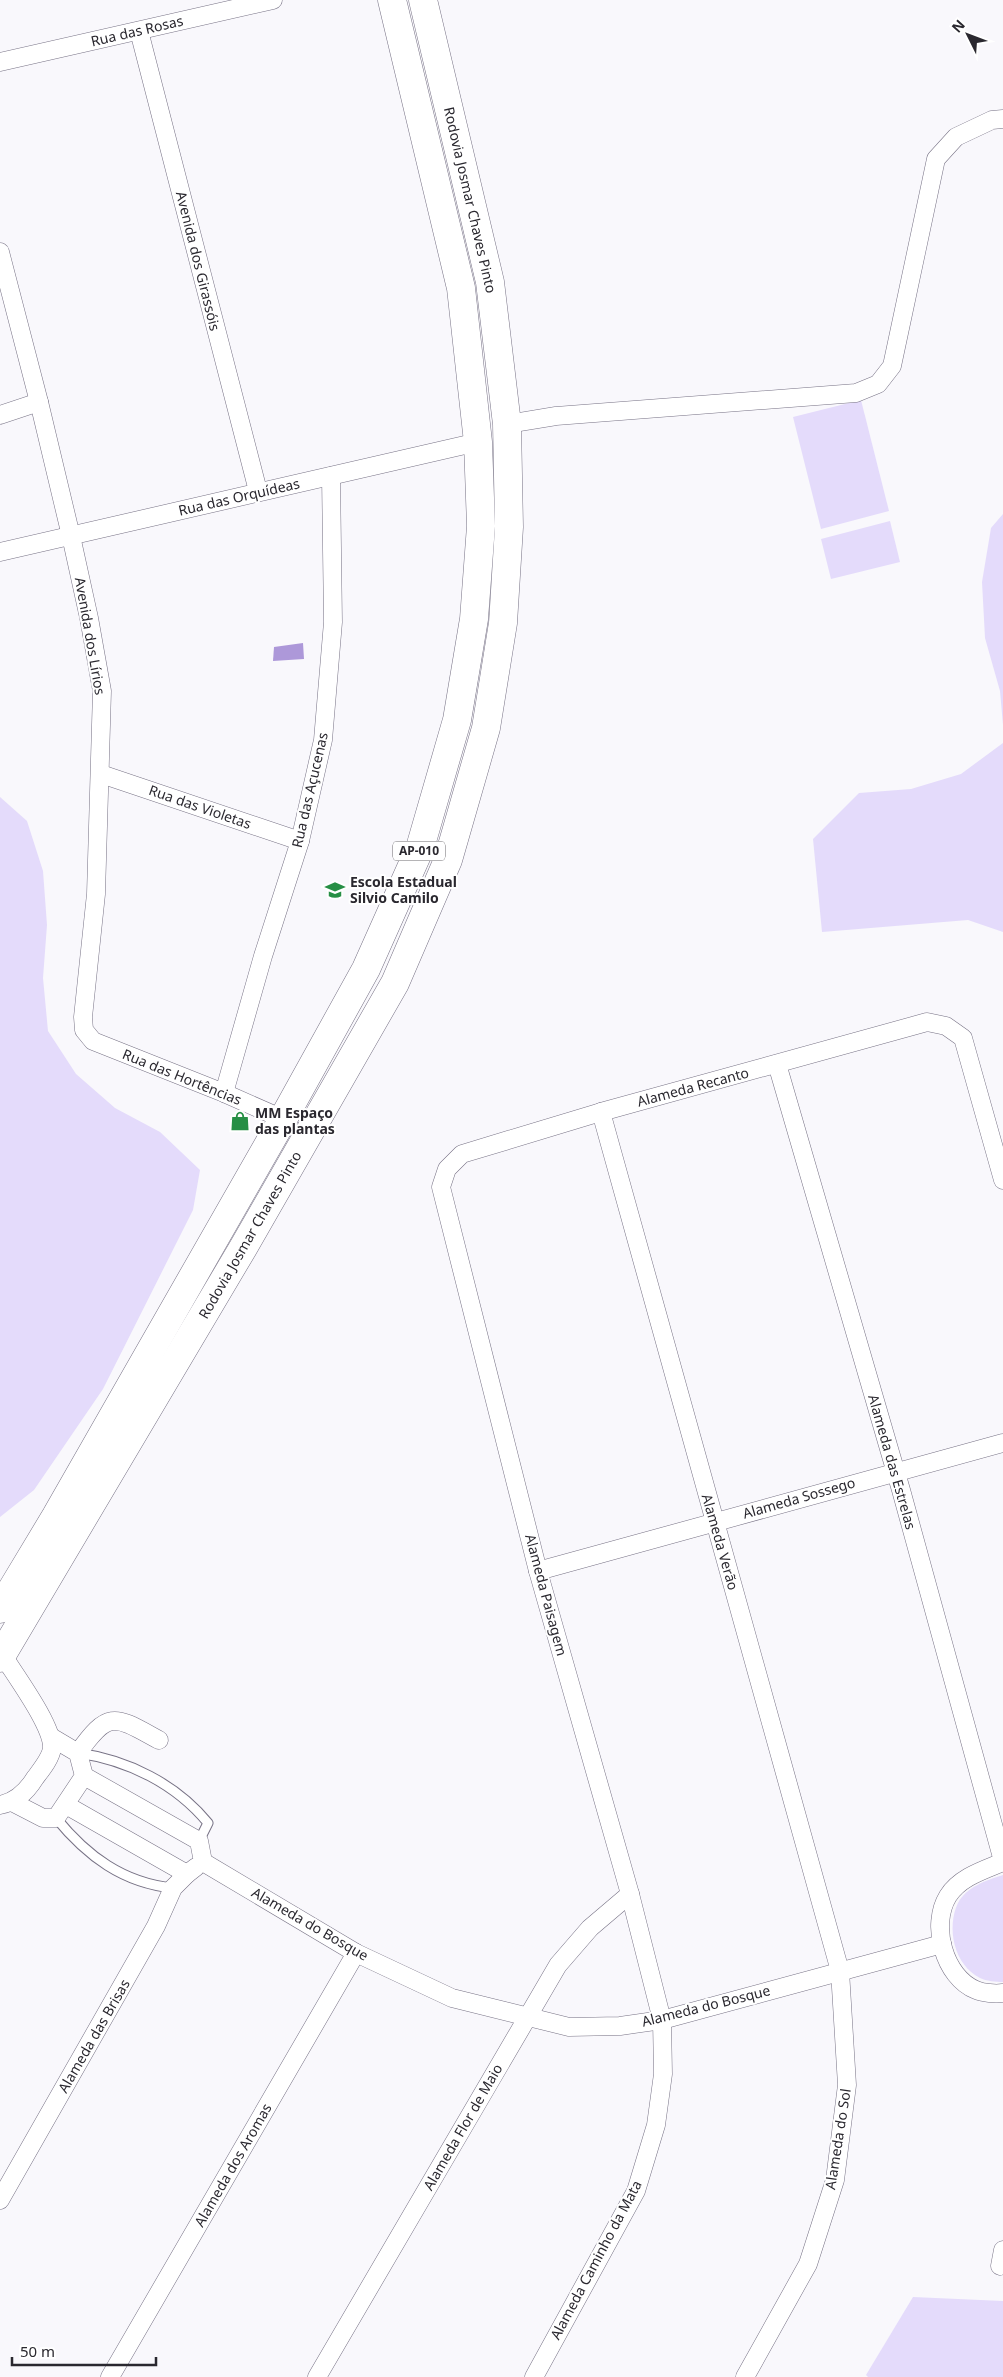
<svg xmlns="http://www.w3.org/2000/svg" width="1003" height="2377" font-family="'Noto Sans',sans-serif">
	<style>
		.green { fill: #e4dbfb }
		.water { fill: #ad98d9 }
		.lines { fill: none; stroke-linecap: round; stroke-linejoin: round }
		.lane-casing { stroke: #777285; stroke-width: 11 }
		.street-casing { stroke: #777285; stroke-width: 19 }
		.primary-casing { stroke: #777285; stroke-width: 29 }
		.lane { stroke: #fff; stroke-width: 9 }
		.street { stroke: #fff; stroke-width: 18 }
		.primary { stroke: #fff; stroke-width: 28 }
		.labels { text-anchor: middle; stroke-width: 4; stroke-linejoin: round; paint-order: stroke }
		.shield { fill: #fff; stroke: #6a686d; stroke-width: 1 }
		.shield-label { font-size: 12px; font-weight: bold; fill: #2a282f }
		.street-label { font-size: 14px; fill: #2a282f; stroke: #fff }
		.poi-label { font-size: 14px; font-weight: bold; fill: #2a282f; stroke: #fff; text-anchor: start }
	</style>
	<rect width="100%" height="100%" fill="#f9f8fc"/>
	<!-- green -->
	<g class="green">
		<polygon points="861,400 889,511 821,529 793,417"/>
		<polygon points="1003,514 1003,725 1000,691 985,638 982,582 991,528"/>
		<polygon points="890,521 900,562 831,579 821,539"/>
		<polygon points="1003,743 1003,932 968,920 822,932 813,839 859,793 911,789 961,774"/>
		<polygon points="0,797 27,821 43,871 47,925 43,978 48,1031 76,1074 115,1108 160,1132 200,1170 193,1210 103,1389 34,1490 0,1517"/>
		<path d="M1003,1875V1982C996,1982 986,1981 980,1978C954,1965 946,1928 958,1903C966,1887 987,1880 1003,1875Z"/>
		<polygon points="913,2297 1003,2301 1003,2377 868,2377 866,2375"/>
	</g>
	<!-- water -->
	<polygon class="water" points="303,643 304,659 273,661 274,647"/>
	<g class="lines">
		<defs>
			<g id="lane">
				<path d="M78,1753C128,1760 176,1784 208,1823L199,1841"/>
				<path d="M56,1818C87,1856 123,1883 173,1888"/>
			</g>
			<g id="street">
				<polyline points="139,31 258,491"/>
				<polyline points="0,62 273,0"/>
				<polyline points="0,252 39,402 71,536 89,618 102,691 96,894 83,1017 84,1030 93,1041 224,1093 283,1119"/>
				<polyline points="0,415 39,402"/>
				<polyline points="507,424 556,416 856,393 878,384 892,366 936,159 956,137 992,120 1003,119"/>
				<polyline points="0,552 478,442"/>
				<polyline points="101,774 300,841"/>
				<polyline points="777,1064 901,1490 1003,1861"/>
				<polyline points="224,1093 263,956 300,841 323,740 333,622 331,476"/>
				<polyline points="601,1112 840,1971 847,2085 835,2180 808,2264 745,2377"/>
				<polyline points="538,1571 1003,1443"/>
				<path d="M78,1753C109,1709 115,1716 159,1740"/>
				<polyline points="84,1776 199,1841 203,1862"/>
				<polyline points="12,1802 43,1818 56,1818 84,1776 78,1753 51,1737"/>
				<path d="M0,1805C15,1802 27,1791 35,1778C41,1770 51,1758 52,1748C53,1726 15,1675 2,1654"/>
				<polyline points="66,1805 187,1874 196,1867"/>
				<polyline points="203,1862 356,1953 452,1998 569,2027 620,2026 662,2020 942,1944"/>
				<path d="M1003,1862C984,1870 960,1877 948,1896C930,1925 944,1977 976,1990C983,1993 995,1994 1003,1993"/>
				<polyline points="0,2200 156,1926 173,1888 187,1874"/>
				<polyline points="1000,2266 1003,2250"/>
				<polyline points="110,2377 356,1953"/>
				<polyline points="317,2377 558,1965 590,1928 630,1894"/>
				<polyline points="534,2377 636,2191 656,2125 663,2074 662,2020 630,1894 538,1571 441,1187 447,1169 462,1154 601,1112 927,1022 946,1026 963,1038 1003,1180"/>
			</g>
			<g id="primary">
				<polyline points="0,1609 56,1516 283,1119 366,969 420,848 457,720 474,619 481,526 478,442 461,288 392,0"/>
				<polyline points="0,1658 243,1248 395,983 448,860 486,728 503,623 509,527 507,424 490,282 423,0"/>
			</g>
		</defs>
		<!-- lane casing -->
		<use href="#lane" class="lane-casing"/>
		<!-- street casing -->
		<use href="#street" class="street-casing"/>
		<!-- primary casing -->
		<use href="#primary" class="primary-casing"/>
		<!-- lane -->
		<use href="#lane" class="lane"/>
		<!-- street -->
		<use href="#street" class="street"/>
		<!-- primary -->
		<use href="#primary" class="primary"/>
	</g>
	<!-- icons -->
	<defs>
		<symbol id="school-bare" viewBox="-9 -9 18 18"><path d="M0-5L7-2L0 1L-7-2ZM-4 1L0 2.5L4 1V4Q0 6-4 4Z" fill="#278f45" stroke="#fff" stroke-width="2.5" paint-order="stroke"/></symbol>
		<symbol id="shop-bare" viewBox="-9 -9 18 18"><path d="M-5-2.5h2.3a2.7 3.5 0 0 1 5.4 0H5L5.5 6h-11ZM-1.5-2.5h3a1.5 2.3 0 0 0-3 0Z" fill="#278f45" stroke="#fff" stroke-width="2.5" paint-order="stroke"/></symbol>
	</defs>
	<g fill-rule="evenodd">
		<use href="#school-bare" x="321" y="876" width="28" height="28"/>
		<use href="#shop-bare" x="226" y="1107" width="28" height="28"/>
	</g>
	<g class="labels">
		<!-- shield labels -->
		<rect class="shield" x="393" y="841.5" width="52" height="19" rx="4"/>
		<g class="shield-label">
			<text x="419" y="855">AP-010</text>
		</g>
		<!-- street labels -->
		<g class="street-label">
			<text transform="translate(137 31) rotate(-13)" y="5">Rua das Rosas</text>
			<text transform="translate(470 200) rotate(77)" y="5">Rodovia Josmar Chaves Pinto</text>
			<text transform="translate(198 261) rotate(76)" y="5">Avenida dos Girassóis</text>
			<text transform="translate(239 497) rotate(-13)" y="5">Rua das Orquídeas</text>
			<text transform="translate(90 636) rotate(80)" y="5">Avenida dos Lírios</text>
			<text transform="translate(310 790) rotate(-77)" y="5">Rua das Açucenas</text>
			<text transform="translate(200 807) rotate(19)" y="5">Rua das Violetas</text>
			<text transform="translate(182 1077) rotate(22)" y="5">Rua das Hortências</text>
			<text transform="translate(693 1087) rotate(-15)" y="5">Alameda Recanto</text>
			<text transform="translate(250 1235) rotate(-60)" y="5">Rodovia Josmar Chaves Pinto</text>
			<text transform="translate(892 1462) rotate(74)" y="5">Alameda das Estrelas</text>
			<text transform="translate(799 1498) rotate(-16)" y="5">Alameda Sossego</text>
			<text transform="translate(720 1542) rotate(74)" y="5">Alameda Verão</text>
			<text transform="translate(546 1595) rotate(75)" y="5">Alameda Paisagem</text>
			<text transform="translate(310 1924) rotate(30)" y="5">Alameda do Bosque</text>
			<text transform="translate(706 2006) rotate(-14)" y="5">Alameda do Bosque</text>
			<text transform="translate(94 2036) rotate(-60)" y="5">Alameda das Brisas</text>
			<text transform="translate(463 2127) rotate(-60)" y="5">Alameda Flor de Maio</text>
			<text transform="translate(838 2139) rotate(-81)" y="5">Alameda do Sol</text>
			<text transform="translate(233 2165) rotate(-60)" y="5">Alameda dos Aromas</text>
			<text transform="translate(596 2260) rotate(-62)" y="5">Alameda Caminho da Mata</text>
		</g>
		<!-- poi labels -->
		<g class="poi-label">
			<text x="350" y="887">Escola Estadual<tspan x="350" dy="16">Silvio Camilo</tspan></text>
			<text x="255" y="1118">MM Espaço<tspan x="255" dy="16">das plantas</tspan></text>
		</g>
	</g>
	<!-- north arrow -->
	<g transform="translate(968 35) rotate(312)" stroke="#ffffff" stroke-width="4" paint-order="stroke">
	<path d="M0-4L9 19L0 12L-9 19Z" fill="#2a282f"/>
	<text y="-8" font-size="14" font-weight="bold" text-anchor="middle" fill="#2a282f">N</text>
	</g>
	<!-- scale -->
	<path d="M12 2357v8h144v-8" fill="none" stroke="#2a282f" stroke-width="2.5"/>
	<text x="20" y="2357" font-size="15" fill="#2a282f" stroke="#ffffff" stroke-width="4" paint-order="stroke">50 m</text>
</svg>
